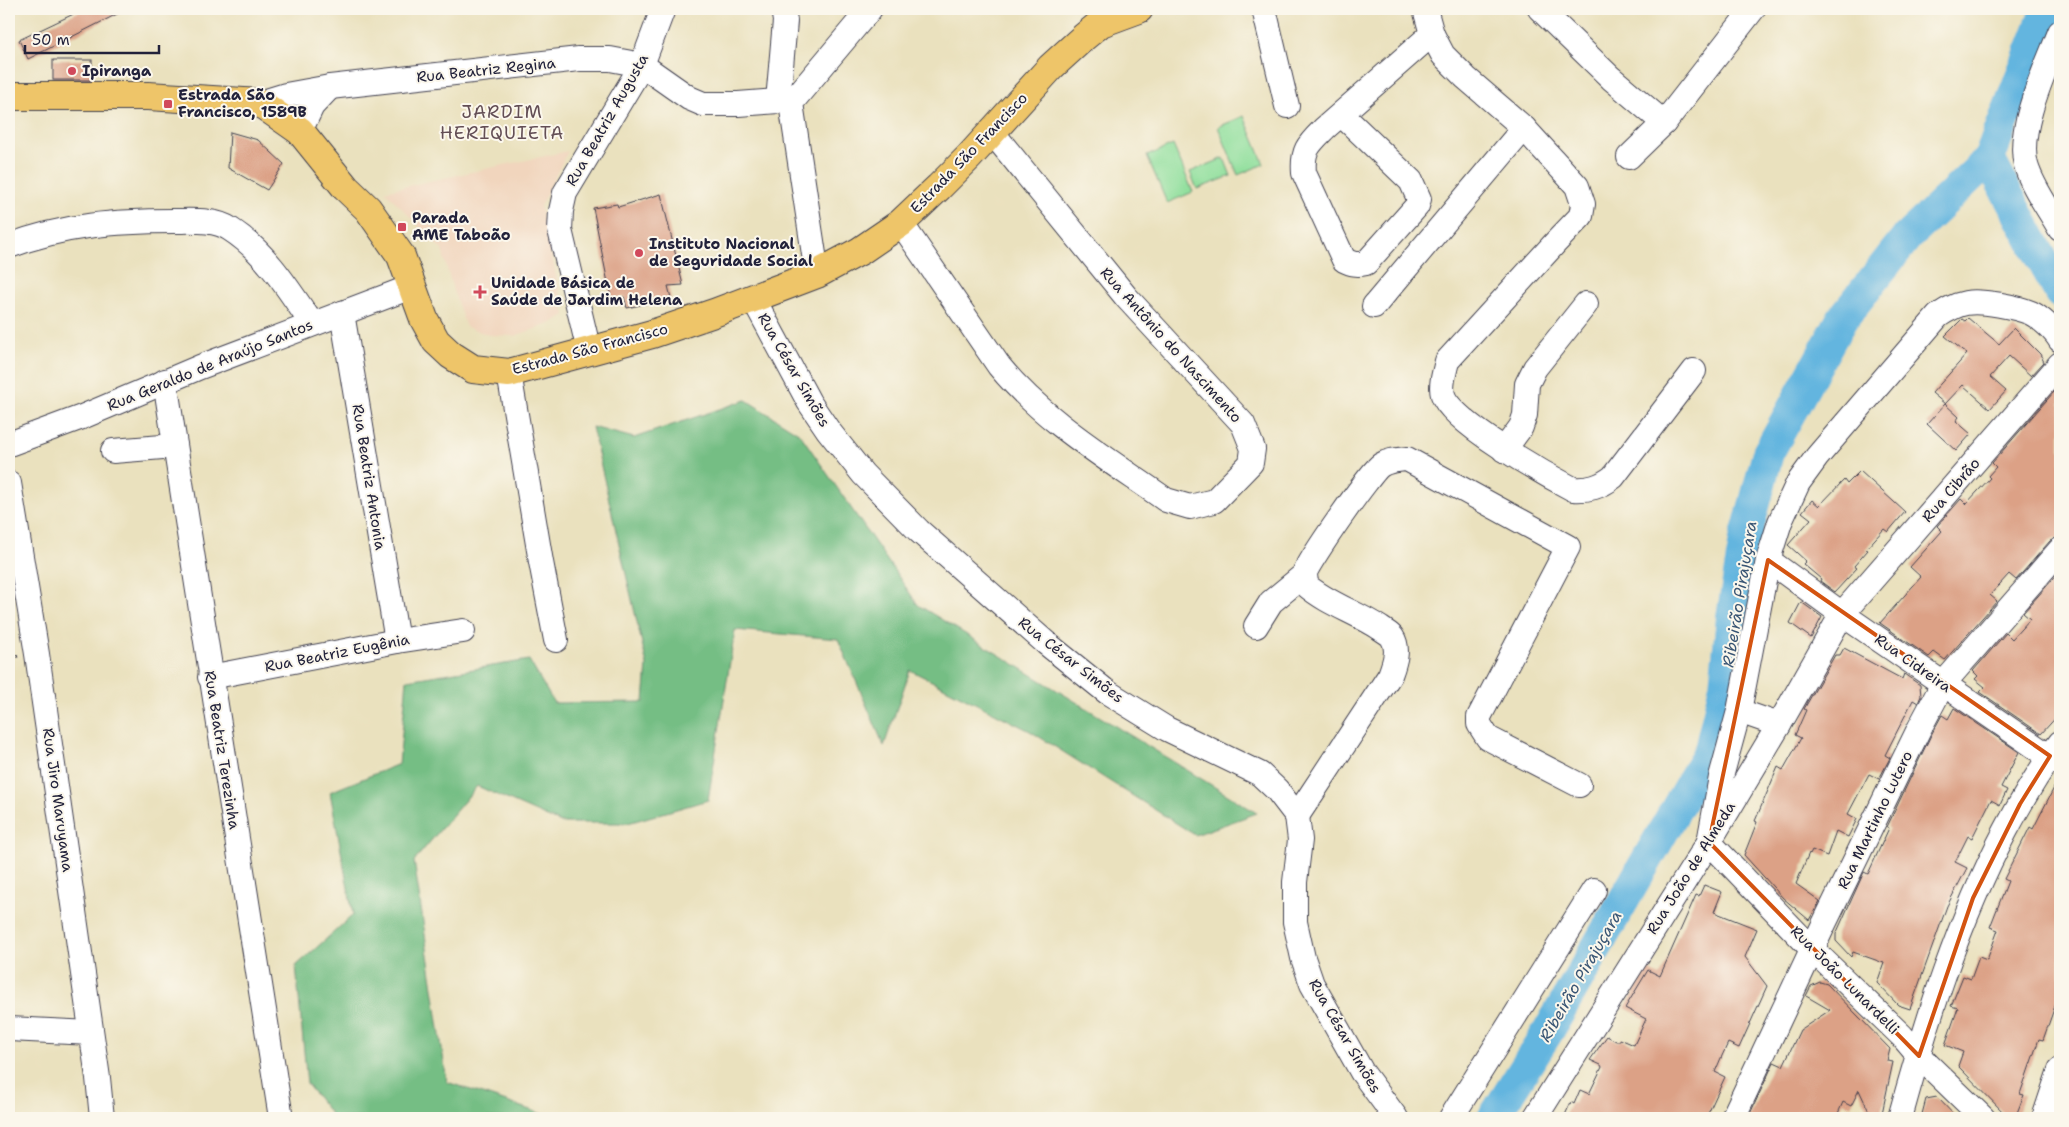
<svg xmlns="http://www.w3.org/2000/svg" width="2069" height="1127" font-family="'Shantell Sans',sans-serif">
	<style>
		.built { fill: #f1d5bd }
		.green { fill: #91df9d; stroke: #5a806c }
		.forest { fill: #74be84; stroke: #4b7060 }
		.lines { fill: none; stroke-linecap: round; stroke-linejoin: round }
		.river { stroke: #63b5df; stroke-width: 32 }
		.building { fill: #dca186 }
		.minor-casing { stroke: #403f4f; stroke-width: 26 }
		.major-casing { stroke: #403f4f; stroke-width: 30 }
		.path { stroke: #403f4f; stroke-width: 3; stroke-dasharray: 4 4; stroke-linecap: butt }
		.minor { stroke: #fff; stroke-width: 24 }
		.major { stroke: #eec569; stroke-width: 28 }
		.marked { fill: none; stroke: #d45411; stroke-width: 4; stroke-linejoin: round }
		.poi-dot { fill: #d1495b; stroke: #fbf7ec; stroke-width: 2 }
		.labels { text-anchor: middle; stroke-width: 4; stroke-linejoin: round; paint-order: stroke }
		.street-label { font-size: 15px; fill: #22223b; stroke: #fbf7ec }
		.poi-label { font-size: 15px; font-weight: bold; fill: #22223b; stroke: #fbf7ec; text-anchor: start }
		.water-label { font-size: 16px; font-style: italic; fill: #395574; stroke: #fbf7ec }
		.quarter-label { font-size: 18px; letter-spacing: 1px; fill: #634e55; stroke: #fbf7ec }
	</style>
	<rect width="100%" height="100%" fill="#fbf7ec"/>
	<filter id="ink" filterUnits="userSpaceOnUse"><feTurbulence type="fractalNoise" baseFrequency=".02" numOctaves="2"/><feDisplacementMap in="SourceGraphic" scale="10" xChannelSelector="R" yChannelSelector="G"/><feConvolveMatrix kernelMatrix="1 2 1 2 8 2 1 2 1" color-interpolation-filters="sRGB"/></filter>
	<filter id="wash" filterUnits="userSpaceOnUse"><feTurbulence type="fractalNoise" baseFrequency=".0096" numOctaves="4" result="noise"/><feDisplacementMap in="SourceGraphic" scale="20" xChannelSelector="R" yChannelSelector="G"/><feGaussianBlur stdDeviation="1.12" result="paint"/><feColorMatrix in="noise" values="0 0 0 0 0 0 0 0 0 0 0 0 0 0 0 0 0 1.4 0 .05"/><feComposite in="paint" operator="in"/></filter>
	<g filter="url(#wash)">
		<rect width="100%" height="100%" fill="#eae1be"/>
		<!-- built -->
		<polygon class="built" points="568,151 540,206 565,315 550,324 514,336 490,335 466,327 453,290 442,250 385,191"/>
		<!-- green -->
		<g class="green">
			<polygon points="1244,116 1264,164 1238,175 1218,127"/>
			<polygon points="1173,145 1193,192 1167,203 1147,156"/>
			<polygon points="1224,158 1231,176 1197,189 1190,172"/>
		</g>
		<!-- forest -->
		<polygon class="forest" points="746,400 800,434 918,605 1257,813 1195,835 1030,731 910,670 884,746 838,639 735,630 708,800 628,823 561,823 477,786 414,861 447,1082 554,1118 334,1118 307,1084 296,966 353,915 330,792 399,764 407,680 529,660 554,703 644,702 647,665 592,427 634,438"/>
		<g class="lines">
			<!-- river -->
			<g class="river">
				<polyline points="1989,159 2060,293"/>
				<polyline points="1493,1118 1549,1030 1710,750 1725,686 1732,617 1745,540 1768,453 1842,319 1906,238 1989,159 2047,9"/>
			</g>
		</g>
		<g id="blocks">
			<!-- building -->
			<g class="building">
				<polygon points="84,9 127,9 28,59 19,40"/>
				<rect x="53" y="60" width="39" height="20"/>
				<polygon points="230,132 258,140 284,164 267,190 228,168"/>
				<polygon points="661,194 683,285 668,286 671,298 627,308 624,297 611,298 593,208 617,204 618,207"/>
				<polygon points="1968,318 1999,344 2014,328 2040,354 2044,362 2031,376 2009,356 1990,377 2006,391 1990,409 1963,385 1945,404 1932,393 1967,354 1945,336 1962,319 1965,321"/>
				<polygon points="2060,385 2060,537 2050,541 2016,580 2009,574 1990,595 1997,601 1945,660 1934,652 1929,657 1880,623 1921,577 1910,567 1942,531 1937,526 1961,499 1966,504 1990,478 1988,476 1996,467 1992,463"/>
				<polygon points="1945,404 1959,417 1956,421 1971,434 1956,451 1927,424"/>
				<polygon points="1860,471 1905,512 1888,532 1884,529 1866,549 1868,550 1854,566 1857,568 1835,592 1820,581 1821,579 1803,564 1806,561 1788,545 1811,519 1802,512 1812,500 1819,506 1844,480 1847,484"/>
				<polygon points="2060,571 2060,713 2041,734 1980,692 1985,687 1975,679 1978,676 1973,671 2006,633 2012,639 2030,619 2023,613"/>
				<polygon points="1801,602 1822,617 1811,638 1790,623"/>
				<polygon points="1844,648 1902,679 1904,674 1920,685 1921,696 1918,703 1913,700 1885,755 1890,758 1879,779 1869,774 1848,814 1857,819 1848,837 1836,831 1827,856 1812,850 1810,854 1809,853 1796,884 1820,901 1809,920 1783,898 1744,855 1757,822 1755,821 1778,767 1783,770 1801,738 1795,735 1806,710 1804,709 1835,655 1840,655"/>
				<polygon points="1954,708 2019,752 2001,787 2007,790 2000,805 1991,800 1972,838 1968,836 1955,862 1967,868 1947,906 1910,1009 1898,1005 1877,983 1884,963 1853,952 1851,957 1836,941 1836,934 1864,872 1868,874 1889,828 1887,827 1931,735 1942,715 1948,719"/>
				<polygon points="2059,778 2060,992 2043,1040 2039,1039 2020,1094 2024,1095 2015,1118 2009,1118 1958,1066 1963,1052 1945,1045 1958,1008 1951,1006 1963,976 1971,979 1979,957 1987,960 1998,930 1990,927 2008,881 2004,879 2030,827 2033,829"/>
				<polygon points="1704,885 1722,892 1714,912 1757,929 1745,957 1767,986 1739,1048 1728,1043 1721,1058 1715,1072 1725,1077 1706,1118 1567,1118 1568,1116 1565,1115 1571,1102 1574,1104 1580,1090 1589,1094 1602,1067 1601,1065 1590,1060 1607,1036 1616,1041 1620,1041 1620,1039 1634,1045 1646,1019 1625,1008 1648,970 1660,976 1696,895 1699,896"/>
				<polygon points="1820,982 1827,984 1890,1049 1887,1061 1893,1062 1881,1118 1872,1118 1859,1090 1851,1106 1843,1102 1836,1118 1748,1118 1774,1062 1783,1066 1800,1030 1830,1010 1806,996 1811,986"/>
				<polygon points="1937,1097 1957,1118 1921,1118 1926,1099"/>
			</g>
		</g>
	</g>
	<g filter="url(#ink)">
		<use href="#blocks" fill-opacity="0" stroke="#403f4f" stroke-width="1"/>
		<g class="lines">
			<defs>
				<g id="minor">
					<polyline points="1264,9 1287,106"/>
					<path d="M1425,9L1432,34L1443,55L1466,78L1524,128L1577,186L1583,204L1581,216L1556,242L1447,361C1445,371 1440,384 1443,395C1451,422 1546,475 1573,489C1589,490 1600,487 1613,477L1694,371"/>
					<polyline points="1540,9 1611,78 1664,123"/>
					<path d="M2060,32C2047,66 2016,129 2026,165C2032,187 2049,209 2060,229"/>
					<polyline points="778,101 785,21 783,9"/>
					<polyline points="260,103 286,95 330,87 579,59 610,59 642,65 689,98 703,104 738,104 778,101 791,103"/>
					<path d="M1341,114L1411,181L1419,199L1417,206L1366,263C1357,265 1352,264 1344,260L1304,173C1302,149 1309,144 1325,128L1432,34"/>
					<polyline points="300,131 312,106 330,87"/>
					<polyline points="1629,157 1664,123 1753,9"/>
					<path d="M901,223L999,366C1044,421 1108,459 1166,500L1190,507L1214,501L1251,463L1253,449L1243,424L1127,298L992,132"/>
					<path d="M9,246C64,225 116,221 174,221C192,221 215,219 230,229C266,252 289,290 312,324"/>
					<polyline points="817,274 791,103 870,9"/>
					<polyline points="753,298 809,402 828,430 863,474 919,531 1046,643 1107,692 1167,729 1260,774 1277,790 1297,816 1300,840 1295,882 1295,922 1303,958 1312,984 1362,1072 1396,1118"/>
					<polyline points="1374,306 1524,128"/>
					<polyline points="342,313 397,641"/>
					<polyline points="589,351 560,230 561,211 565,193 642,65 663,9"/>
					<polyline points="509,373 541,562 556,640"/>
					<polyline points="165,381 281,1118"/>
					<polyline points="9,444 82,417 200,367 411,287"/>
					<polyline points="1504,450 1521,427 1525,415 1527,384 1535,368 1586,304"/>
					<polyline points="113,451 175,446"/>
					<polyline points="9,483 37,654 98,1078 102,1118"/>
					<polyline points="1768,560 1842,614 2060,764"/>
					<polyline points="1256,626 1271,602 1305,574"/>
					<polyline points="210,677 397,641 463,631"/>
					<polyline points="1739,711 1779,725"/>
					<path d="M1297,816L1390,675C1394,664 1400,649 1392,637C1390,634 1384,631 1380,628C1356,612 1328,604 1306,585C1306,581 1305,577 1305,573C1308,562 1371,471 1381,465C1389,460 1397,460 1407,459L1568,547L1479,717V724L1488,738L1579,785"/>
					<polyline points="9,1029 91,1033"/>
					<polyline points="1451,1118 1594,890"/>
					<polyline points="1535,1118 1709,842 1779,725 1842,614 2060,364"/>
					<polyline points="1733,1118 1824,924 1919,729 1943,684 2060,550"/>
					<path d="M1900,1118C1927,1020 1958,921 2006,830C2022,800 2039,770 2060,743"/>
					<path d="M1983,1118L1919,1056L1902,1036L1813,950L1709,842L1721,777L1739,711L1768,560L1780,522L1798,483L1817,457L1938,316C1947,310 1955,305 1966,303C1981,300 2017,307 2031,313C2041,318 2055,331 2060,340"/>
					<polyline points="2044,1118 2060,1070"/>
				</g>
				<polyline id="major" points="9,96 148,96 260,103 300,131 346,188 368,209 401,256 424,319 436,341 451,355 473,369 509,373 652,334 714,313 817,274 860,251 901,223 939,187 969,157 1051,67 1084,37 1101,23 1139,9"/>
			</defs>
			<!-- minor casing -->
			<use href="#minor" class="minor-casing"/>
			<!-- major casing -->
			<use href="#major" class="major-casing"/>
			<!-- path -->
			<polyline class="path" points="9,658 18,656"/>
			<!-- minor -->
			<use href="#minor" class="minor"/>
			<!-- major -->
			<use href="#major" class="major"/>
		</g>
	</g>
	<!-- marked area -->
	<path class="marked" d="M1768,560L2050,756L2020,804L1973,898L1919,1056L1709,842Z"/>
	<!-- markers -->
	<g class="poi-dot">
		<circle cx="72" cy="71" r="5"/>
		<rect x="163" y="99" width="10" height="10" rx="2.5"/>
		<rect x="397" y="222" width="10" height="10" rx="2.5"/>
		<circle cx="639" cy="253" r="5"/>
		<path d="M477.5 284.5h5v5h5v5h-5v5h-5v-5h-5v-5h5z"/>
	</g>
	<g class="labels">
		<!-- street labels -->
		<g class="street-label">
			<text transform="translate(486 70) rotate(-6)" y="5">Rua Beatriz Regina</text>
			<text transform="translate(607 120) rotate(-60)" y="5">Rua Beatriz Augusta</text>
			<text transform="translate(969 153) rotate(-46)" y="5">Estrada São Francisco</text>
			<text transform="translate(1171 345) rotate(48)" y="5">Rua Antônio do Nascimento</text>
			<text transform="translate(590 349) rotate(-15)" y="5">Estrada São Francisco</text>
			<text transform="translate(210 365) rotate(-22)" y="5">Rua Geraldo de Araújo Santos</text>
			<text transform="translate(794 370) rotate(60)" y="5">Rua César Simões</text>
			<text transform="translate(369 477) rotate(81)" y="5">Rua Beatriz Antonia</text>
			<text transform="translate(1951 490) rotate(-49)" y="5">Rua Cibrão</text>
			<text transform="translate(337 653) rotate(-11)" y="5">Rua Beatriz Eugênia</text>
			<text transform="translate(1071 660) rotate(38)" y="5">Rua César Simões</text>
			<text transform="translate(1913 663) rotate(35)" y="5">Rua Cidreira</text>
			<text transform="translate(222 750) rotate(81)" y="5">Rua Beatriz Terezinha</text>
			<text transform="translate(58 800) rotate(82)" y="5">Rua Jiro Maruyama</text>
			<text transform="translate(1875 820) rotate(-64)" y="5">Rua Martinho Lutero</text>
			<text transform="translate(1691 868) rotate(-58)" y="5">Rua João de Almeda</text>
			<text transform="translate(1845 980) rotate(45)" y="5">Rua João Lunardelli</text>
			<text transform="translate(1345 1036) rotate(60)" y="5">Rua César Simões</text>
		</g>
		<!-- poi labels -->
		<g class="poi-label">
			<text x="82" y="76">Ipiranga</text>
			<text x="178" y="100">Estrada São<tspan x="178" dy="17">Francisco, 1589B</tspan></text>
			<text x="412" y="223">Parada<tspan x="412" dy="17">AME Taboão</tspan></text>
			<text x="649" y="249">Instituto Nacional<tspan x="649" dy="17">de Seguridade Social</tspan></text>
			<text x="491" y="288">Unidade Básica de<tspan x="491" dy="17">Saúde de Jardim Helena</tspan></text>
		</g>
		<!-- water labels -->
		<g class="water-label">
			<text transform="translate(1739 594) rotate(-81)" y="6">Ribeirão Pirajuçara</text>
			<text transform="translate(1580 976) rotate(-60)" y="6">Ribeirão Pirajuçara</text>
		</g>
		<!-- quarter labels -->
		<g class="quarter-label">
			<text x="502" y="118">JARDIM<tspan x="502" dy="21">HERIQUIETA</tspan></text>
		</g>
	</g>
	<!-- margin -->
	<rect width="2069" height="1127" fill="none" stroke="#fbf7ec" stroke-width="30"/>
	<!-- scale -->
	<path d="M25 45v8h134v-8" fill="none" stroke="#22223b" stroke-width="2.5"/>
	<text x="32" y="45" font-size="15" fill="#22223b" stroke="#fbf7ec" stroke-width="4" paint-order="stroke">50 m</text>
</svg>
